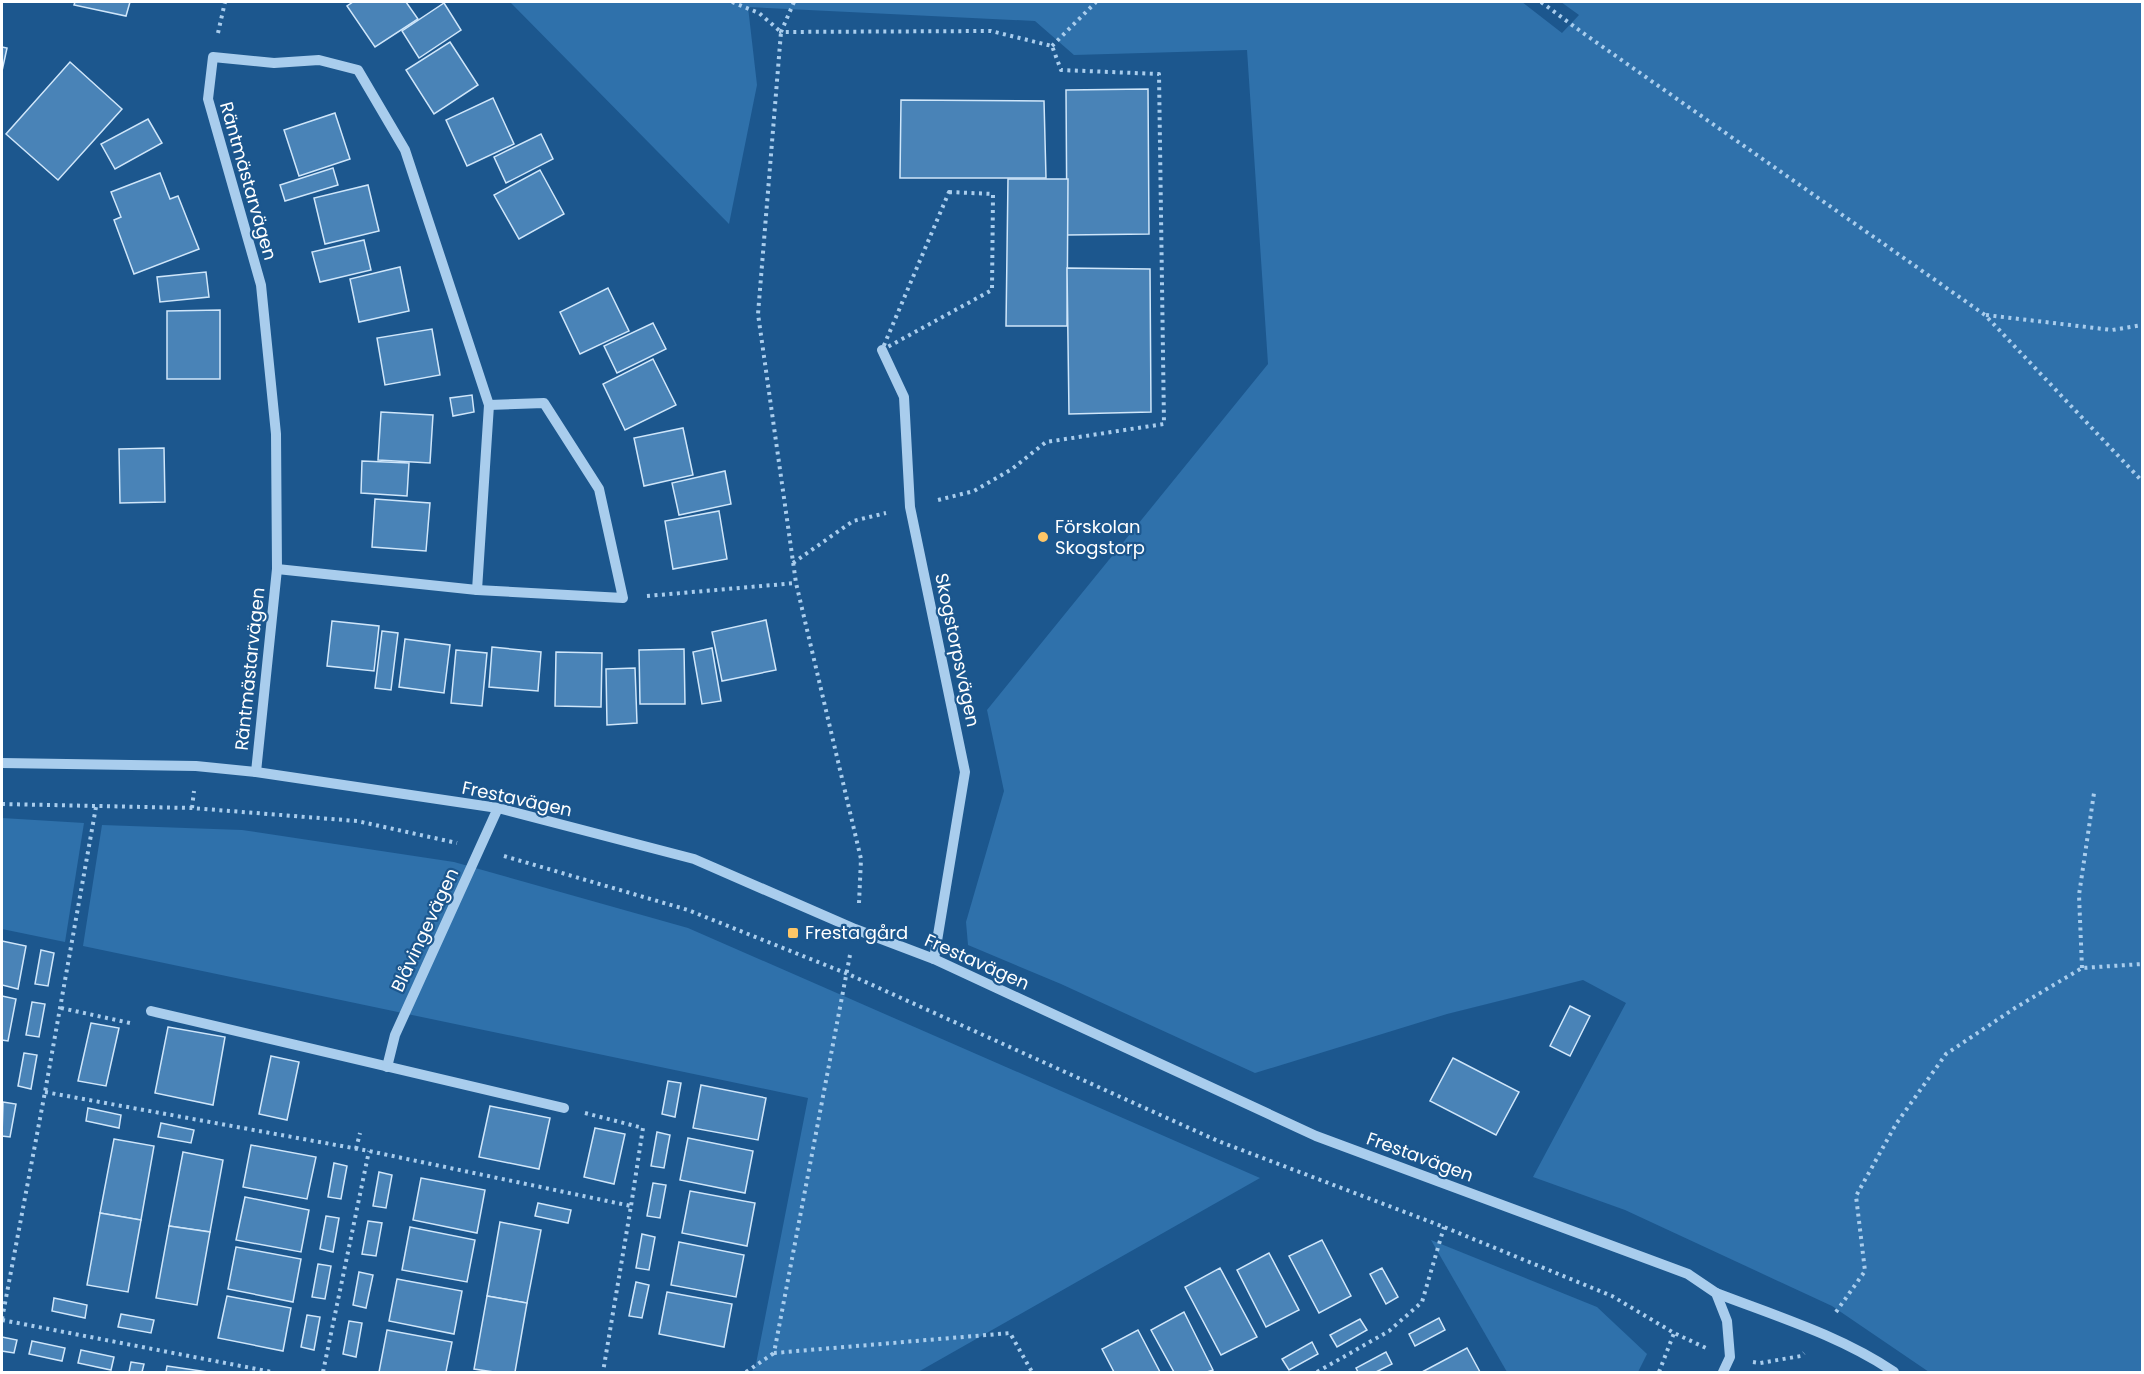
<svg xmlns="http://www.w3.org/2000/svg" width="2144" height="1374" font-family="Poppins,sans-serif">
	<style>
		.green { fill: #2f71ab }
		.building { fill: #4983b7; stroke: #cfe6fa; stroke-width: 1.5 }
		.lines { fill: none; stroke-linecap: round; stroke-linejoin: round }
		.path { stroke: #a9cded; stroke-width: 4; stroke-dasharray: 3 4.5; stroke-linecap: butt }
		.minor { stroke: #a9cded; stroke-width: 10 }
		.poi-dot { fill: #fec667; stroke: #1c578e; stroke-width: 2 }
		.labels { text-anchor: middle; stroke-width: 4.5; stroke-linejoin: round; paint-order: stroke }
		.street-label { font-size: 18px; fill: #fff; stroke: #1c578e }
		.poi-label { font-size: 18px; fill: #fff; stroke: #1c578e; text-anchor: start }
	</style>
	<rect width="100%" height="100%" fill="#1c578e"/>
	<!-- green -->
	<g class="green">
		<polygon points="510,2 1522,2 1562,33 1579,15 1561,2 2142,2 2142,1372 1929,1372 1832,1306 1625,1210 1533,1177 1626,1003 1583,980 1447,1014 1255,1073 1061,984 968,945 966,922 1004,791 987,710 1268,364 1247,50 1074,55 1035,21 748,7 757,85 729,224"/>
		<polygon points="2,818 84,823 65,942 2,929"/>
		<polygon points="102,825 242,830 454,862 688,928 1260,1178 918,1372 750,1372 755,1369 808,1098 83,946"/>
		<polygon points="1431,1240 1597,1307 1647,1354 1638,1372 1507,1372"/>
	</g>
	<!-- building -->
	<g class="building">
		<polygon points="75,2 130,2 126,16 74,5"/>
		<polygon points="353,2 406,2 418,19 375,47 347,6"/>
		<polygon points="444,3 461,30 419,58 402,31"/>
		<polygon points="450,42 478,85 434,114 406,70"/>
		<polygon points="2,47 7,48 2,71"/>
		<polygon points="70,62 122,109 58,180 6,134"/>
		<polygon points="1148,89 1149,234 1067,235 1066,90"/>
		<polygon points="493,98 514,144 467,166 446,120"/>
		<polygon points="901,100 1044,101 1046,178 900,178"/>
		<polygon points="335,113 350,159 299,176 284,130"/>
		<polygon points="148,119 162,143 115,169 101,144"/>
		<polygon points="541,134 553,159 506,183 494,157"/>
		<polygon points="333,168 338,185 285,201 280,185"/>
		<polygon points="540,170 564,214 519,239 494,195"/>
		<polygon points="160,173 170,199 178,196 199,249 134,274 114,220 121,217 111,192"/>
		<polygon points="1008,179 1068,179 1067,326 1006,326"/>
		<polygon points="368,185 379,231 325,244 314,198"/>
		<polygon points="364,240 371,270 320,282 312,252"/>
		<polygon points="400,267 409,311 359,322 350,279"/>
		<polygon points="1067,268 1150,269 1151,412 1069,414"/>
		<polygon points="206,272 209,297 160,302 157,277"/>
		<polygon points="608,288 629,331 580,354 560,312"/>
		<polygon points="220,310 220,379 167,379 167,311"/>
		<polygon points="653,323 666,349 617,373 604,346"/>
		<polygon points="432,329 440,375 385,385 377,338"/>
		<polygon points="653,359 676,405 625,430 603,384"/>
		<polygon points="472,395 474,412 453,416 450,398"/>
		<polygon points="381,412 433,415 430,463 378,460"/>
		<polygon points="683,428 693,475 644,486 634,438"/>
		<polygon points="164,448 165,502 120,503 119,449"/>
		<polygon points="362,461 409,463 407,496 361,493"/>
		<polygon points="725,471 731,504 679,515 672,483"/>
		<polygon points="375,499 430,503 426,551 372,547"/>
		<polygon points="719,511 727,559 673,569 665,521"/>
		<polygon points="766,620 776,670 722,681 712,632"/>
		<polygon points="332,621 379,626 374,671 327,666"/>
		<polygon points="382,631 398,633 391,690 375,688"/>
		<polygon points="405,639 450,645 444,693 399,687"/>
		<polygon points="492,647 541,652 538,691 489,687"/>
		<polygon points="712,648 721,701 702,704 693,652"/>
		<polygon points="684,649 685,704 640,704 639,650"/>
		<polygon points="456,650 487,653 482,706 451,703"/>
		<polygon points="556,652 602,653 601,707 555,706"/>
		<polygon points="635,668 637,723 607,725 606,669"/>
		<polygon points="2,941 26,946 18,989 2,985"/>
		<polygon points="41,950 54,953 48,986 35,984"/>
		<polygon points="2,996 16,999 8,1041 2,1040"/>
		<polygon points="32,1002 45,1004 39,1037 26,1035"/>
		<polygon points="1570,1006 1590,1016 1570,1056 1550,1046"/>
		<polygon points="91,1023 119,1028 106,1086 78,1081"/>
		<polygon points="168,1027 225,1037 213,1105 155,1093"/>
		<polygon points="24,1053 37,1055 31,1089 18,1086"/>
		<polygon points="271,1056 299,1062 287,1120 259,1114"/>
		<polygon points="1453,1058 1519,1092 1496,1135 1430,1101"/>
		<polygon points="668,1081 681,1083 675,1117 662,1114"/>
		<polygon points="701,1085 766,1098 758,1140 693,1128"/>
		<polygon points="3,1102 16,1104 10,1137 2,1136"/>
		<polygon points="490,1106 550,1118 539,1169 479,1157"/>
		<polygon points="88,1108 121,1115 119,1128 86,1121"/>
		<polygon points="161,1123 194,1130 191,1143 158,1137"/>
		<polygon points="595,1128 625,1134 614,1184 584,1177"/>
		<polygon points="657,1132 670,1135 664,1168 651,1166"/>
		<polygon points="688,1138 753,1151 745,1193 680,1180"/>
		<polygon points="114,1139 154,1146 141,1220 100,1213"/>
		<polygon points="251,1145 316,1157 307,1199 243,1187"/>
		<polygon points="183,1152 223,1160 210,1232 169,1226"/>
		<polygon points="334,1163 347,1166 341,1199 328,1197"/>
		<polygon points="379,1172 392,1175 386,1208 373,1206"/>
		<polygon points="421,1178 485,1190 477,1233 413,1220"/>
		<polygon points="653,1183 666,1185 660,1218 647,1216"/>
		<polygon points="690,1191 755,1203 747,1246 682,1233"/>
		<polygon points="245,1197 309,1210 301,1252 236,1240"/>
		<polygon points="538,1203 571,1210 568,1223 535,1216"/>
		<polygon points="100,1213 141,1220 128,1292 87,1285"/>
		<polygon points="326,1216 339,1218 333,1252 320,1249"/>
		<polygon points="368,1221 382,1223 376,1256 362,1254"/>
		<polygon points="500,1222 541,1230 527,1303 487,1296"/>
		<polygon points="169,1226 210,1232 197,1305 156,1298"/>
		<polygon points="410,1227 475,1240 467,1282 402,1270"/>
		<polygon points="642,1234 655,1237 649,1270 636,1268"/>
		<polygon points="1322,1240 1351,1296 1319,1313 1289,1256"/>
		<polygon points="679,1242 744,1255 736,1297 671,1285"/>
		<polygon points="236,1247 301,1259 293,1302 228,1289"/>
		<polygon points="1269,1253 1299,1310 1266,1327 1237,1270"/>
		<polygon points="318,1264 331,1266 325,1299 312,1297"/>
		<polygon points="1220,1268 1257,1337 1221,1355 1185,1287"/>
		<polygon points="1382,1268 1398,1297 1386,1304 1370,1274"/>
		<polygon points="359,1272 373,1275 366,1308 353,1305"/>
		<polygon points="397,1279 462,1291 454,1334 389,1321"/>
		<polygon points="636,1282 649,1285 642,1318 629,1316"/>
		<polygon points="667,1292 732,1304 724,1347 659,1334"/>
		<polygon points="227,1296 291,1308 283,1351 218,1338"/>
		<polygon points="487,1296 527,1303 515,1372 494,1372 474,1369"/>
		<polygon points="54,1298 87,1305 85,1318 52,1311"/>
		<polygon points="1184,1312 1213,1370 1207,1372 1174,1372 1151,1330"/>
		<polygon points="121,1314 154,1320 151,1333 118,1327"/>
		<polygon points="307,1315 320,1317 314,1350 301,1347"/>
		<polygon points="1439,1318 1445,1330 1415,1346 1409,1334"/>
		<polygon points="1360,1319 1367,1330 1337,1347 1330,1335"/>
		<polygon points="349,1321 362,1323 356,1357 343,1354"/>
		<polygon points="387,1330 452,1342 446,1372 379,1372"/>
		<polygon points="1138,1330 1160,1372 1114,1372 1102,1349"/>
		<polygon points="2,1337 17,1340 14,1353 2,1351"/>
		<polygon points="32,1341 65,1348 62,1361 29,1354"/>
		<polygon points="1312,1342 1318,1354 1289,1370 1282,1359"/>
		<polygon points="1467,1348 1480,1372 1422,1372"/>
		<polygon points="81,1350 114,1357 111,1370 78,1363"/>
		<polygon points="1386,1352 1392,1364 1376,1372 1358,1372 1356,1368"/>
		<polygon points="131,1362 144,1364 142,1372 129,1372"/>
		<polygon points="167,1366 208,1372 166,1372"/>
	</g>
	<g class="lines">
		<!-- path -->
		<g class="path">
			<polyline points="732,2 759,13 781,32 758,314 796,583 861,859 859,903"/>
			<polyline points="794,2 781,32 991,31 1052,46 1061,70 1159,74 1164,424 1046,442 1012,469 974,491 934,501"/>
			<polyline points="1541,2 1583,33 1985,315 2142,481"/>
			<polyline points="218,33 225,2"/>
			<polyline points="1052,46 1096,2"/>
			<polygon points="949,192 993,194 992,290 882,350"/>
			<polyline points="1986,315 2112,330 2142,325"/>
			<polyline points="793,563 853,521 886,513"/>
			<polyline points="647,596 796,583"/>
			<polyline points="2,804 192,808 357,821 457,843"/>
			<polyline points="192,808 194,791"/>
			<polyline points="504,856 688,910 848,974 1218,1141 1444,1227 1612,1296 1674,1333 1706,1348"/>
			<polyline points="850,955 774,1353 1010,1333 1032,1372"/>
			<polyline points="2082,968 2079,895 2094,793"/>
			<polyline points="61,1008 130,1023"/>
			<polyline points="45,1092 369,1151 631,1206 603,1372"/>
			<polyline points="585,1113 643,1128 631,1206"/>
			<polyline points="356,1149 360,1133"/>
			<polyline points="1836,1312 1865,1271 1856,1196 1896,1124 1946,1054 2015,1008 2082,968 2142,964"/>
			<polyline points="2,1319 45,1092 96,807"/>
			<polyline points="2,1320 272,1372"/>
			<polyline points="1753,1362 1760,1363 1801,1356 1804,1353"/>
			<polyline points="323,1372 369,1151"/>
			<polyline points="746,1372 774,1353"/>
			<polyline points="1317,1372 1389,1331 1422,1302 1444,1227"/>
			<polyline points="1659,1372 1674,1333"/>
		</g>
		<!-- minor -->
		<g class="minor">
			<polyline points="882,350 904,397 910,507 965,772 934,959"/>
			<polyline points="277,569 477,590 623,598 599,489 544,403 489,405"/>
			<polyline points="2,763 196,766 256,772 498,808 694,859 855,929 934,959 1316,1136 1688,1274 1716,1293 1727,1321 1730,1357 1723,1372"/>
			<polyline points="256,772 277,569 276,434 261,285 208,99 213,57 274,63 319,60 358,70 405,150 489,405 477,590"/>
			<polyline points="151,1011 564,1108"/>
			<polyline points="387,1067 395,1035 498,808"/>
			<path d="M1716,1293C1776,1316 1841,1336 1894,1372"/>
		</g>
	</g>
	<!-- markers -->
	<g class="poi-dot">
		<circle cx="1043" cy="537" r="6"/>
		<rect x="787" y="927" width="12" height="12" rx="3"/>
	</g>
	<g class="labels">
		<!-- street labels -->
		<g class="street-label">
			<text transform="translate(248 181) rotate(74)" y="6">Räntmästarvägen</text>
			<text transform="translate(957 650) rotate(78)" y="6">Skogstorpsvägen</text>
			<text transform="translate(250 669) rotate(-84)" y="6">Räntmästarvägen</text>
			<text transform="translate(517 799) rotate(12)" y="6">Frestavägen</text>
			<text transform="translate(425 930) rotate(-65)" y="6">Blåvingevägen</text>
			<text transform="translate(977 962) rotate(24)" y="6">Frestavägen</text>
			<text transform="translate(1420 1157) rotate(20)" y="6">Frestavägen</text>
		</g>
		<!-- poi labels -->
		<g class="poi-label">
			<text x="1055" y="533">Förskolan<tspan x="1055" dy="21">Skogstorp</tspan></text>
			<text x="805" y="939">Fresta gård</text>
		</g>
	</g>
	<!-- border -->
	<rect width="2144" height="1374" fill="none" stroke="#ffffff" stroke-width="6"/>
</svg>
